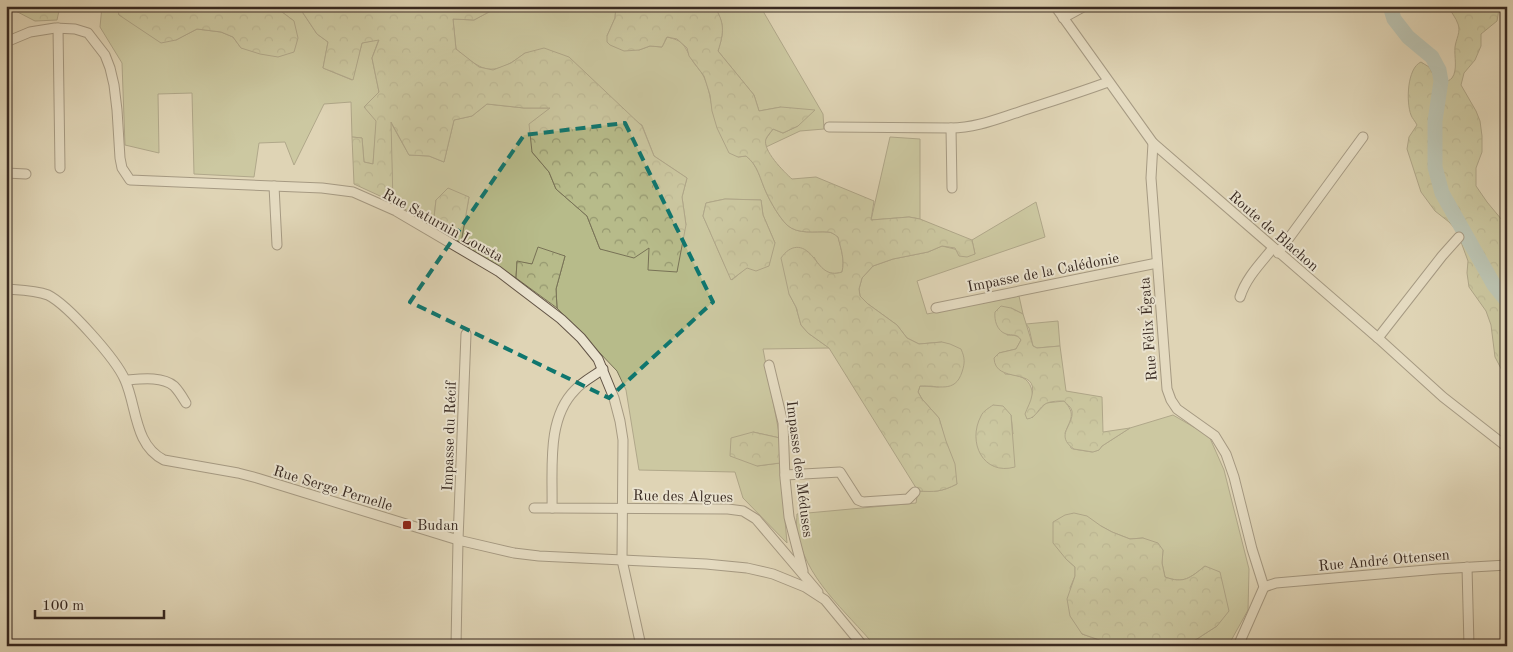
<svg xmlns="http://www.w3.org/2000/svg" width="1513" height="652" font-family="'Old Standard TT',serif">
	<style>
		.grass { fill: #b7bb8a; stroke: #787256; fill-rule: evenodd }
		.forest { fill: url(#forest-crowns); stroke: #787256 }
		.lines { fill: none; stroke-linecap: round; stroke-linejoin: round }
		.river { stroke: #95b7b6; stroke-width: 15 }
		.minor-casing { stroke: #625446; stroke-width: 11 }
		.minor { stroke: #eae3cf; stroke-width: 9 }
		.marked { fill: none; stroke: #0f766e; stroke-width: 4; stroke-dasharray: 10 6; stroke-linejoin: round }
		.poi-dot { fill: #8f2418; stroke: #eae3cf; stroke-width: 2 }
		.labels { text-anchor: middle; stroke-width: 4; stroke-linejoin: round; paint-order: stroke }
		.street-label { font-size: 15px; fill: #382921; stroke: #eae3cf }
		.poi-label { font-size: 15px; fill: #382921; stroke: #eae3cf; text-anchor: start }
	</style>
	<defs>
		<pattern id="forest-crowns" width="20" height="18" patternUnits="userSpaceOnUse" patternTransform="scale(1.25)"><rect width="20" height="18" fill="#b7bb8a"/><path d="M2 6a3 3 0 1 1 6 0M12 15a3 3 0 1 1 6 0" fill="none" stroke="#969870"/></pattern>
	</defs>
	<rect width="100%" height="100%" fill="#dfd4b5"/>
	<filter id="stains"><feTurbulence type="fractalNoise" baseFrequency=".004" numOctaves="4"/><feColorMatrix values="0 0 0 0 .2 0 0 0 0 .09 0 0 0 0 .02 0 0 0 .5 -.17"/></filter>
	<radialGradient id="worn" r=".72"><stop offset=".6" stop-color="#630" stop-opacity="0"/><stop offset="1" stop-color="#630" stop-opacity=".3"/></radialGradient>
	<!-- grass -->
	<g class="grass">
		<polygon points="102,6 117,6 119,15 176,40 197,29 221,32 233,37 241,48 294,21 274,6 300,6 301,10 317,34 328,42 323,68 352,80 362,43 379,39 372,58 379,92 373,164 364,162 362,138 352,137 351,102 324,104 294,165 285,142 259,143 254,177 194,174 192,93 158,94 159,153 125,145 122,63 100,27"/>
		<path d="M500,6H616L615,18L607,36L639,50L650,46L662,47L667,37C684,41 683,44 691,58C694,65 701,70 704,77C711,92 711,110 717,125C721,136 731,147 738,157L746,156C758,165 760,179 766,192C771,203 779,217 787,225C798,235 815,231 828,232C832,232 835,235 838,237C841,249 845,260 842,272C828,277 820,268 814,257L789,294L796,307L801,325L808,333L829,348L763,349L780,438L753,432L757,466L780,463L787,543L743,498L735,472L639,470L626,390L617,371L557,308L556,289L565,256L532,264L517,262L516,278L461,243L469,197L436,200L433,226L393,202L390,121L409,155L429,156L444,162L454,120L472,116L487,104L524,108H551L532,152L549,172L556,189L587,216L600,249L649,248L686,225L682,197L687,178L654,156L642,125L525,53C512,63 495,75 479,66C471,62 463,55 456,49L453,19L474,20ZM725,199L761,200L763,215L775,243L732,280C721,259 713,237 703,216L706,203Z"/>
		<path d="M714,6H728L730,9L737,6H760L823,114L824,129L800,131L766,147L765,140L773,129L783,133L798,126L781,107L759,111L754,95L718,51C724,32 725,24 714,6Z"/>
		<polygon points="890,137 920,139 920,219 909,217 871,220"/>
		<path d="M1036,202L1045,237L917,281L927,314L1019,296L1023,314L1011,308L1007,335C1013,335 1018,335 1021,340L1016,349L999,353L1005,374C1037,375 1033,393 1032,418L1046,403L1064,401C1076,414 1071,418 1065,433L1071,448L1073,449L1092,452L1099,450L1102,446L1130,428L1173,415L1209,436L1224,470L1249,569L1248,610L1228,646H1186L1217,626L1205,566C1190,578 1184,584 1165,577L1162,563L1163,550L1143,538L1130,539L1112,532L1101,526L1066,559L1075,567V576L1070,588L1082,634L1117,646H875C846,611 803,577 797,529C796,524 797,518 797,514L916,503L918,491C935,492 941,492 957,484L939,418L922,399L918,392L920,386L938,387L954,384L942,342L919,344L907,338L897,325L868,304L860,296L859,289L862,278L873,266L893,259L928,252L942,246L975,254L972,240ZM993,405L1011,415L1013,434Z"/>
		<polygon points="1058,321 1060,346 1037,348 1033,346 1029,328 1026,324"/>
	</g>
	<!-- forest -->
	<g class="forest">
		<polygon points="6,6 60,6 57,20 35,21"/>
		<polygon points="117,6 274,6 294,21 298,38 294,52 278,57 260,54 241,48 233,37 221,32 197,29 176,40 161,43 119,15"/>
		<polygon points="300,6 500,6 474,20 453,19 456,49 479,67 493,70 511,63 525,53 544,48 569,57 642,126 654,156 687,178 682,197 686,225 677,272 648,270 649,248 634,258 600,249 587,216 556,189 549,172 532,152 529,124 550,108 524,108 487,104 472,116 454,120 444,162 429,156 409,155 391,122 393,202 354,184 352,137 362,138 364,162 373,164 376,121 364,107 379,92 372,58 379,40 362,43 353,80 323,68 328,42 317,34 301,10"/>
		<path d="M616,6H643L644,9L657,6H714C725,23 724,32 718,51L754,95L759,111L781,107L815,110L798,126L783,133L773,129C771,132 767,136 766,139C762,150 784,172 792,179L816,177L874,201L871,220L909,217L920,219L972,240L975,254L967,257L959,256L955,248L942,246L928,252L893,259L873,266L862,278L859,289L860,296L868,304L897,325L907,338L919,344L942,342L950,344L961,349C965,358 965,363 962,372C955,394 938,385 920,386L918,392L922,399L939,418L946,441L955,464L957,484C941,492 935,492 918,491L829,348L808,333L801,325L796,307L789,294L781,258C790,245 802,243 813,257C821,267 827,277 842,272C845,260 841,249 838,237C835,235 832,232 828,232C815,231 798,235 787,225C779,217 771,203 766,192C760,179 758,165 746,156L738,157L729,153L717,128L712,111L710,95L704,76L689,56L687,48L677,39L667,37L662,47L650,46L639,50L624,51L610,45L607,42V36L615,18Z"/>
		<path d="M1448,6H1497L1499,9L1497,21L1481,34V46L1475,60L1464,73L1461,85L1476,111L1480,121L1482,136V152L1476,168V186L1487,202L1507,226V380L1495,357L1491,325L1486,311L1469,287L1467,273L1468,261L1457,231L1449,222L1435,211L1421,192L1407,149L1409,137L1417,125C1415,121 1412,118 1411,115C1406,102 1407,68 1421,62L1429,67L1438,83C1443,83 1448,82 1452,78C1458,70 1454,56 1455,47C1456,39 1461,32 1458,24C1456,18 1451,12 1448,6Z"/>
		<polygon points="448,188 469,197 461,243 433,226 436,200"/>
		<polygon points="725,199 761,200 763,215 775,243 769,266 756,271 747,268 731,280 703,216 706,203"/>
		<polygon points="538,247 565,256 556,289 557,308 516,278 517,261 532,264"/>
		<path d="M1001,306L1011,308L1023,314L1033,346L1037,348L1060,346L1066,391L1102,397L1103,432L1130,428L1102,446L1099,450L1093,452L1074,449C1054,435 1074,426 1072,411C1071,407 1067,404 1064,401C1059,401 1052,401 1047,403C1038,407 1037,418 1027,419L1025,414C1027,408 1031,402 1032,395C1039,366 995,385 994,358L999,353L1016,349L1021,340C1017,333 1012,336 1006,334C997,331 994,320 995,312Z"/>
		<path d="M993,405L1003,406L1011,415L1015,467C983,476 967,442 981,416C983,411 989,408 993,405Z"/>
		<polygon points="753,432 780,438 780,463 757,466 730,456 731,438"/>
		<path d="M1074,513L1087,516L1101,526L1112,532L1130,539L1143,538L1158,543L1163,550L1162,563L1165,577C1184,584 1190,578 1205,566L1220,572L1229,611L1217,626L1186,646H1117L1082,634L1070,616L1067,599L1075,576V567L1066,559L1053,543V522L1065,515Z"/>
	</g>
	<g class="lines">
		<!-- river -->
		<polyline class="river" points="1390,6 1394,19 1408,37 1432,57 1439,70 1441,81 1435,121 1435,167 1442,193 1494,285 1507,301"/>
		<defs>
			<g id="minor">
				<polyline points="1055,6 1153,143 1378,338 1443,397 1507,447"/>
				<polyline points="1063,18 1085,6"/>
				<polyline points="58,28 60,168"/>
				<polyline points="6,42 30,32 55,28 75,29 88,33 105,55 110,68 114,85 117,110 120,158 122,168 130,180 322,188 353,192 396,211 498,271 561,319 581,338 598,359 614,398 620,421 623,440 622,560 641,646"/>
				<path d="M829,127L951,128C975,128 997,119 1019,112C1049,102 1078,93 1108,82"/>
				<polyline points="951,128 952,188"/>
				<polyline points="1153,143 1151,178 1167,389 1171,400 1177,409 1215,436 1226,454 1234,477 1252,549 1264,587 1238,646"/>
				<polyline points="6,173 26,174"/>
				<polyline points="274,186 277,245"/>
				<polyline points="1278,253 1363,137"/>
				<path d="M6,289C20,290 35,290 48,295C68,305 116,359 125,380C137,407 134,445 164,460L238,473L257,478L458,540L514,553L539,556L706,564L747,568L773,574L805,587L825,600L863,646"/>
				<path d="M1240,297C1246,278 1260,264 1273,248"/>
				<polyline points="936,308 1157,263"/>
				<polyline points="1378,338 1442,256 1459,237"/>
				<polyline points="769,365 783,423 785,478 789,517 803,571"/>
				<path d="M603,369C594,376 583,381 575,390C546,419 553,470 552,508L728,509L743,511L756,519L818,592"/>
				<path d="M126,380C140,379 162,376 174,386C179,391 183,398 186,403"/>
				<polyline points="785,475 840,472 858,500 863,502 908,499 915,492"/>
				<polyline points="534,508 552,508"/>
				<polyline points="1467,567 1469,646"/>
				<polyline points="1264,587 1276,583 1438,569 1507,565"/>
				<polyline points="456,646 458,540 466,334"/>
			</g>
		</defs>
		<!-- minor casing -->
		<use href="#minor" class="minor-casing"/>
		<!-- minor -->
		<use href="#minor" class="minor"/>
	</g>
	<!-- marked area -->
	<path d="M0 0H1513V652H0ZM625,123L713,302L609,398L410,302L524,135Z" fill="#dfd4b5" fill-opacity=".55" fill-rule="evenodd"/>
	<path class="marked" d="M625,123L713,302L609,398L410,302L524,135Z"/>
	<!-- markers -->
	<rect class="poi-dot" x="402" y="520" width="10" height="10" rx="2.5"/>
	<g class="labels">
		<!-- street labels -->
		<g class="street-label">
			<text transform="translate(443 225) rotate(29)" y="5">Rue Saturnin Lousta</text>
			<text transform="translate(1274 231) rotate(41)" y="5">Route de Blachon</text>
			<text transform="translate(1043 272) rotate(-11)" y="5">Impasse de la Calédonie</text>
			<text transform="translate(1148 329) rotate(-94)" y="5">Rue Félix Égata</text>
			<text transform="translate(449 436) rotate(-88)" y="5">Impasse du Récif</text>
			<text transform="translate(800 469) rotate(83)" y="5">Impasse des Méduses</text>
			<text transform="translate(333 488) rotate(17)" y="5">Rue Serge Pernelle</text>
			<text transform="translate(683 496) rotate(1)" y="5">Rue des Algues</text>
			<text transform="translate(1384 560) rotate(-5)" y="5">Rue André Ottensen</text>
		</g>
		<!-- poi labels -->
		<g class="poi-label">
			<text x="417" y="530">Budan</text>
		</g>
	</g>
	<!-- margin -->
	<rect width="1513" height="652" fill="none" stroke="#dfd4b5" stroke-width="25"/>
	<rect x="8" y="8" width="1498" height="637" fill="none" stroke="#382921" stroke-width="2.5"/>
	<rect x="12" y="12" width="1488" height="627" fill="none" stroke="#382921"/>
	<!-- scale -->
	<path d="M35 610v8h129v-8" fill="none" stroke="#382921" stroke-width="2.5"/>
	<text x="42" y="610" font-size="15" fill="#382921" stroke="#eae3cf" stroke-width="4" paint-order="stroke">100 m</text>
	<rect width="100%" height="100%" filter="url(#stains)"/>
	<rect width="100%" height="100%" fill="url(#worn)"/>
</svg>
